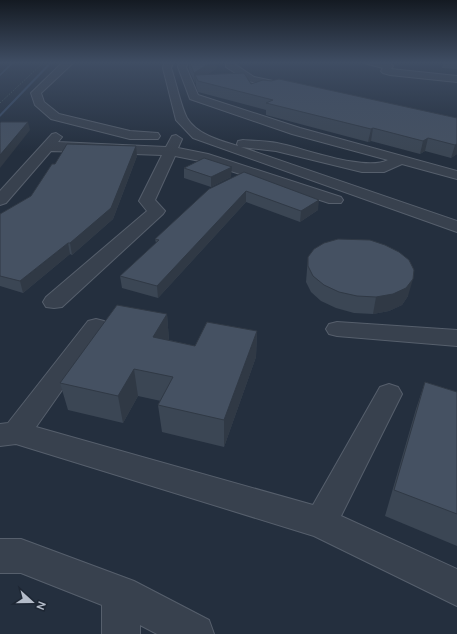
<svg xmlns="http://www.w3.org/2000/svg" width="457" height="634" font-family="'DM Sans',sans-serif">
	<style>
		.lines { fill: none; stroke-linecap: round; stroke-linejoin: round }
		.stream { fill: #394c67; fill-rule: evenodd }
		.minor-casing { stroke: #565f6c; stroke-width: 2 }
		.path { stroke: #44595c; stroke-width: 1; stroke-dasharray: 1.5 1.5; stroke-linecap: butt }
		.minor { fill: #38414e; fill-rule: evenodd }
		.wall { fill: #3b4654 }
		.shaded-wall { fill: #303945 }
		.building { fill: #455162; stroke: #303945 }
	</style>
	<rect width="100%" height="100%" fill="#242f3e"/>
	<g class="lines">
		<!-- stream -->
		<g class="stream">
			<polygon points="11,63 14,63 0,76 0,74"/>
			<polygon points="49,63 52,63 0,117 0,114"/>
		</g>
		<defs>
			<g id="minor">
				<polygon points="62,63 73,63 41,93 44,102 59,114 130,131 158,133 160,136 158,139 130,139 51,119 35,105 31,93"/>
				<path d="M164,63H173L171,68C176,82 181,107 187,118C197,135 222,141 238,146L237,144L238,141L243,140C254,141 266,141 277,143C303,148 365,172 388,160L292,134L190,99L178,67L179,63H188L186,67L198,95L300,128L457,171V179L402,164L384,172H362L276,151L241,147L457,221V232L193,138L176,120L163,68Z"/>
				<polygon points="226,63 233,63 254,77 292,85 293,87 288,90 248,81 226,67"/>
				<polygon points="364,63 389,63 393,66 391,69 457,76 457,82 390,75 383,73 381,71 383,68"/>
				<polygon points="56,133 62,137 58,142 166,147 172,136 176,135 182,139 178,148 208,154 341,197 343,200 341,203 329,203 200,161 175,156 155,200 165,211 163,214 62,307 54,308 46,307 43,302 46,297 147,211 139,201 162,155 51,151 6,203 0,205 0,191 52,134"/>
				<polygon points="96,319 104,321 107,326 36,427 313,505 380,387 389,384 398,387 402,394 341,516 457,569 457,606 314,536 16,444 0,446 0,424 8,423 88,321"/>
				<polygon points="337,322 457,330 457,346 337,336 329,334 326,329 329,324"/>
				<polygon points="0,539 21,539 134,581 209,620 214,634 157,634 140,625 140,634 102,634 102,605 21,573 0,573"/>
			</g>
		</defs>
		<!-- minor casing -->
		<use href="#minor" class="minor-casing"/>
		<!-- path -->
		<polyline class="path" points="0,103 43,63"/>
		<!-- minor -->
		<use href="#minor" class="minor"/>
	</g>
	<!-- wall -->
	<g class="wall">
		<polygon points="189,63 217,63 217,68 208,74 251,84 457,118 457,154 451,158 425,151 420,154 371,141 368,142 266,115 266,110 198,92 196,86 196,83 195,83 189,70"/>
		<polygon points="443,63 457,63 457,69 442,68"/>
		<polygon points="137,156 113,219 72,255 70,254 23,293 0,286 0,214 31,196"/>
		<polygon points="184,168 231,177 211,187 184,178"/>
		<polygon points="244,172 318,210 300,222 246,202 158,298 122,288 120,276 156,243 155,239"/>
		<polygon points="308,257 408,296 402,305 389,311 373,314 354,313 336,308 321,301 311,292 306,282"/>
		<polygon points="167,314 169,340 195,346 257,331 256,357 224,447 162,432 158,405 161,401 138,396 123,423 68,410 60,383"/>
		<polygon points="425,382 457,392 457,546 385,516 416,409"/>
	</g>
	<!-- shaded-wall -->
	<g class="shaded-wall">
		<polygon points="210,63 217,63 217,68 198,81 195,75 196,83 195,83 194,73"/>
		<polygon points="28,122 30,130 0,168 0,155"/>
		<polygon points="373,128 371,141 368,142 371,129"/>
		<polygon points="428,138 425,151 420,154 423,141"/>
		<polygon points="457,144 457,154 451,158 455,145"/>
		<polygon points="136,146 137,156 113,219 72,255 70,243"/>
		<polygon points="232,167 231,177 211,187 211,177"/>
		<polygon points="246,191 246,202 158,298 157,286"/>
		<polygon points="319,200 318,210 300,222 301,211"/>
		<polygon points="68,243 70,254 23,293 20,281"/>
		<polygon points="413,279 408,296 402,305 389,311 373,314 376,297"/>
		<polygon points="167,314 169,341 153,337"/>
		<polygon points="257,331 256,357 224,447 224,420"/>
		<polygon points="134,369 138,396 123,423 118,396"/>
	</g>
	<!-- building -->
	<g class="building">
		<polygon points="190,63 210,63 194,73"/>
		<polygon points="244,73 251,84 263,80 271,81 279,79 457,118 457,144 455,145 428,138 423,141 373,128 371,129 266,103 273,100 198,81 195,75"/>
		<polygon points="1,122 28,122 0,155 0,123"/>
		<polygon points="67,144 136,146 111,208 70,243 68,243 20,281 0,276 0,214 31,196 52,164 55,164"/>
		<polygon points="204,158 232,167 211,177 184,168"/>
		<polygon points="244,172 319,200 301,211 246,191 157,286 120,276 159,240 155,239 209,189"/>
		<polygon points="338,239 370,240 385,245 399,252 409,260 414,270 413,279 406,288 393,294 376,297 357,296 339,292 324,285 313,276 308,266 308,257 314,249 324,243"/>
		<polygon points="117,305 167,314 153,337 195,346 207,322 257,331 224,420 158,405 173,377 134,369 118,396 60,383"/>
		<polygon points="425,382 457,392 457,514 394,490"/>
	</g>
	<!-- sky -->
	<linearGradient id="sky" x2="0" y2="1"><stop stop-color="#141a22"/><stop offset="0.41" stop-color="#3f4d63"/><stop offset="1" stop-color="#3f4d63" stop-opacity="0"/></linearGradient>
	<rect width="457" height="152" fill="url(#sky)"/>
	<!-- north arrow -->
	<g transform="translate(32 602) rotate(111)" stroke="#1d2633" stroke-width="3" paint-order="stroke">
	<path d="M0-3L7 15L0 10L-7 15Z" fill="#b4bcc9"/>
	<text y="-6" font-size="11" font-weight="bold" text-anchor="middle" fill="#b4bcc9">N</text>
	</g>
</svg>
